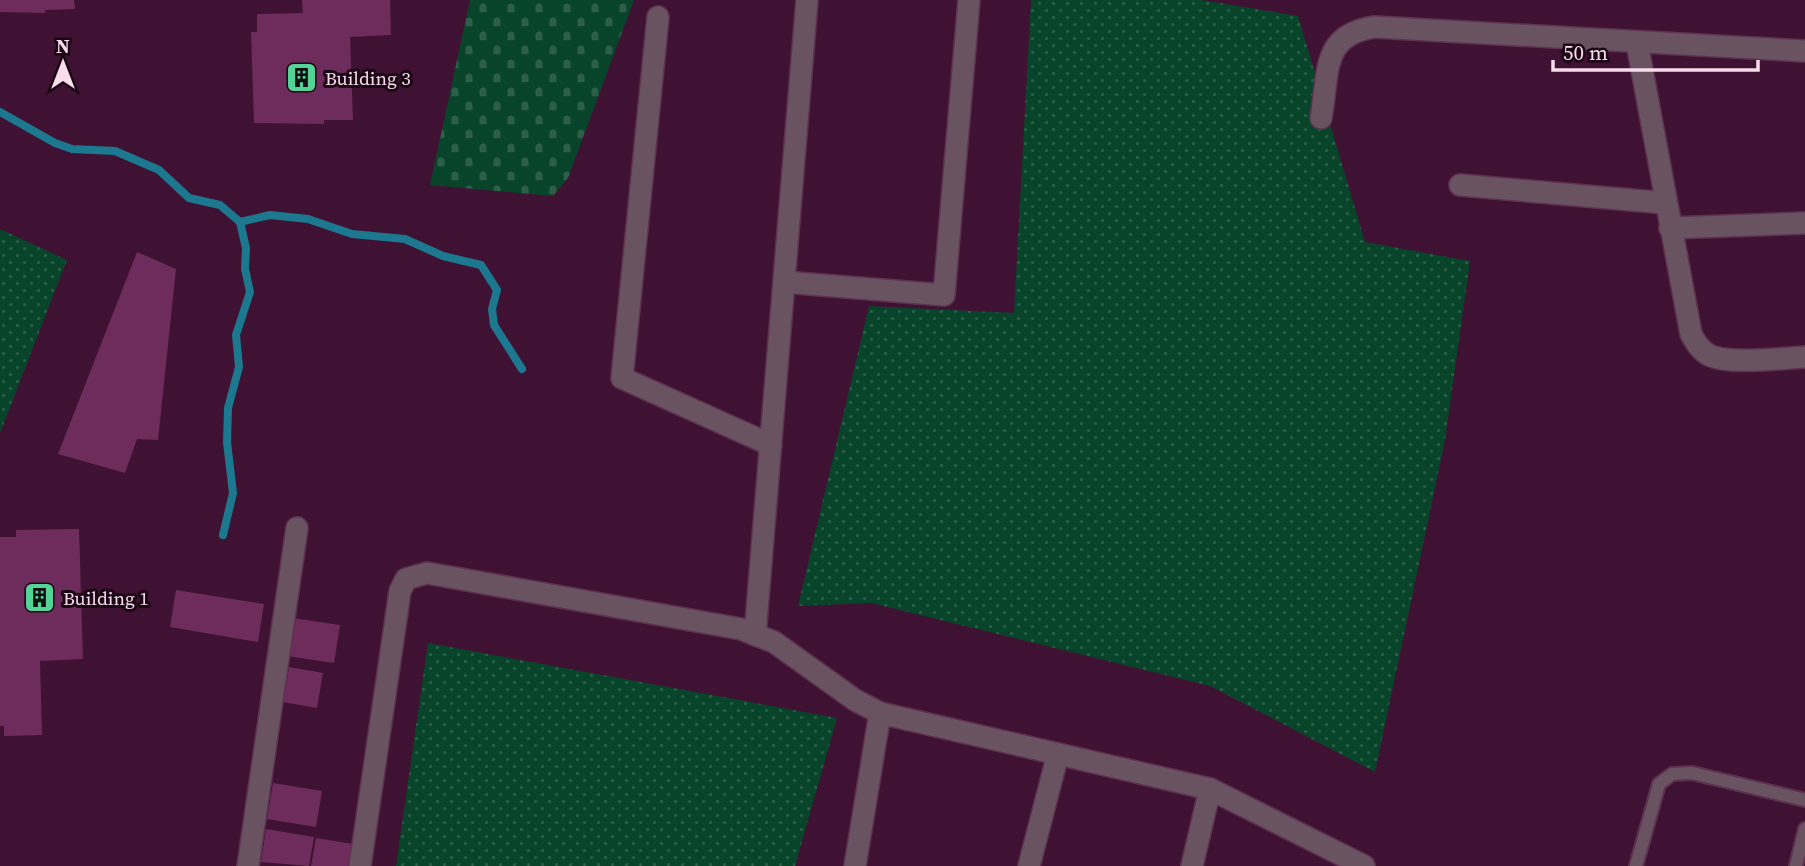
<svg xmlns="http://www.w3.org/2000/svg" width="1805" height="866" font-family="'Source Serif 4',serif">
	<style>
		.grass { fill: url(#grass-dots) }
		.cemetery { fill: url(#cemetery-stones) }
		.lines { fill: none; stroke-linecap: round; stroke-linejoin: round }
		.stream { stroke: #1b788f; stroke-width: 8 }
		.building { fill: #6d2c5c }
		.lane-casing { stroke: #5d3251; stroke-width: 16 }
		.street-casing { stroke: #5d3251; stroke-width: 24 }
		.lane { stroke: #695361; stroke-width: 12 }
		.street { stroke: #695361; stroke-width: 21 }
		.labels { text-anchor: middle; stroke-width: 6; stroke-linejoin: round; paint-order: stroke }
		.poi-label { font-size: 19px; fill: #f9dbee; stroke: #1b0815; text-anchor: start }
	</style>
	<defs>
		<pattern id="grass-dots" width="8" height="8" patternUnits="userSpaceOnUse" patternTransform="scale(1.75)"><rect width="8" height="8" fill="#08442a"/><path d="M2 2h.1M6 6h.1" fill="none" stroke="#2d5e49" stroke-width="1.8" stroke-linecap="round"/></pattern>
		<pattern id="cemetery-stones" width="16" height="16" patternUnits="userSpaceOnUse" patternTransform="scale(1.75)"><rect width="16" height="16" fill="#08442a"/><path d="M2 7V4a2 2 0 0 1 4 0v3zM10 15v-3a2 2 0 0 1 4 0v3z" fill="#2d5e49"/></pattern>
	</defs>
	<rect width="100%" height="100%" fill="#3f1233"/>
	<!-- grass -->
	<g class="grass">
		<polygon points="1031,0 1202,0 1298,16 1365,242 1470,261 1445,440 1375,772 1210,686 871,603 798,606 869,306 1014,313"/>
		<polygon points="0,229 67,260 0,433"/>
		<polygon points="428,643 837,718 795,866 396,866"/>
	</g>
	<!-- cemetery -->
	<polygon class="cemetery" points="470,0 634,0 568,178 553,196 430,185"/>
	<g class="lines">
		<!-- stream -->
		<g class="stream">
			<polyline points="0,112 55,143 72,149 115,151 159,170 189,198 220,205 240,222 246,248 245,269 250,292 236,335 239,367 228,408 227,442 233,493 223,535"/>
			<polyline points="240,222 270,215 308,219 352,234 405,239 443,256 481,265 497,290 492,309 494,325 522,369"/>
		</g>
	</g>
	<!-- building -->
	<g class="building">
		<polygon points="0,0 74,0 75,9 45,10 45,13 0,12"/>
		<polygon points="302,0 390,0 391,35 350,37 353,120 324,120 324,124 254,123 251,32 257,32 257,14 303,13"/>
		<polygon points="137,252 176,269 158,440 137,439 125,473 58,454"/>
		<polygon points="79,529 83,659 40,661 42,735 4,736 4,726 0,726 0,537 16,537 16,530"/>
		<polygon points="176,590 264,604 258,642 170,627"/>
		<polygon points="293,618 340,625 334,663 287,656"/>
		<polygon points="289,667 323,673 317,708 283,702"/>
		<polygon points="273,783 322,791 316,827 267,819"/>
		<polygon points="266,829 314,837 309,866 261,862"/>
		<polygon points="316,838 360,845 356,866 311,866"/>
	</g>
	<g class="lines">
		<defs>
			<g id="lane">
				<polyline points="1636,866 1659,784 1672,774 1692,773 1805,800"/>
				<polyline points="1796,866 1805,829"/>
			</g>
			<g id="street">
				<polyline points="658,17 622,378 771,445"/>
				<path d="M1637,43L1691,334C1696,343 1700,350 1709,355C1729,365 1782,358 1805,357"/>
				<path d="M1321,118C1329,73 1321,34 1375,27L1805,51"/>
				<polyline points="1460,185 1666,203"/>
				<polyline points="1670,228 1805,223"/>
				<polyline points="784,282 944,295 969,0"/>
				<polyline points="755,635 807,0"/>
				<polyline points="248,866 297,528"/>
				<polyline points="360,866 400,591 406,579 427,573 741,629 774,642 855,700 880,713 1210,789 1364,866"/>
				<polyline points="855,866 880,713"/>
				<polyline points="1029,866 1058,754"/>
				<polyline points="1192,866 1210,789"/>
			</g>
		</defs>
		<!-- lane casing -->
		<use href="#lane" class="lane-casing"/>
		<!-- street casing -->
		<use href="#street" class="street-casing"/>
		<!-- lane -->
		<use href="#lane" class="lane"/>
		<!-- street -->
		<use href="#street" class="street"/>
	</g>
	<!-- icons -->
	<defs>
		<symbol id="building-square" viewBox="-11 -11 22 22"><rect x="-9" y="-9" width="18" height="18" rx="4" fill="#53d396" stroke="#1b0815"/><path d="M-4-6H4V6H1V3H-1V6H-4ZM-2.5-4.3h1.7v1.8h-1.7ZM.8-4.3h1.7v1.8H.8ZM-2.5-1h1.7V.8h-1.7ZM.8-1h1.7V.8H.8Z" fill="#111"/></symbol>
	</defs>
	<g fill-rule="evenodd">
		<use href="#building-square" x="284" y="60" width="35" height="35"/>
		<use href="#building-square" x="22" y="580" width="35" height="35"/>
	</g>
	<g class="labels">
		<!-- poi labels -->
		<g class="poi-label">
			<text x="325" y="85">Building 3</text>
			<text x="63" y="605">Building 1</text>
		</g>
	</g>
	<!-- north arrow -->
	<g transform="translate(63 63)" stroke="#1b0815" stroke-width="5" paint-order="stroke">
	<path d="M0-5L12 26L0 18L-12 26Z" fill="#f9dbee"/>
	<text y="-10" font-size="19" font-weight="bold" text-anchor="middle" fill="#f9dbee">N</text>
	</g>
	<!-- scale -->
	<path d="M1553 60v10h205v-10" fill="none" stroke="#f9dbee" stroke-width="3.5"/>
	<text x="1563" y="60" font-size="21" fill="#f9dbee" stroke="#1b0815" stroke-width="5" paint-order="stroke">50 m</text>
</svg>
